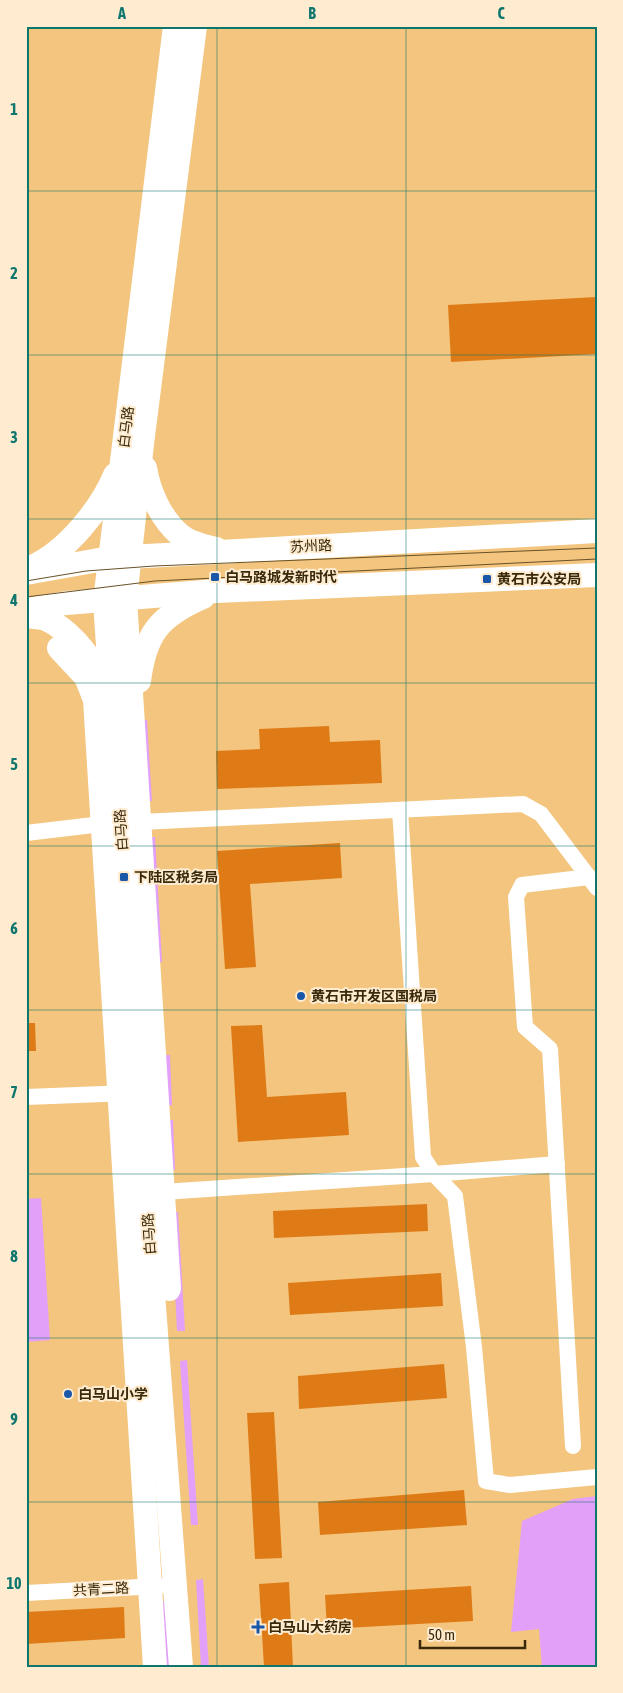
<svg xmlns="http://www.w3.org/2000/svg" width="623" height="1693" font-family="'Asap Condensed','Noto Sans SC',sans-serif">
	<style>
		.green { fill: #e2a0f8 }
		.building { fill: #df7b16 }
		.lines { fill: none; stroke-linecap: round; stroke-linejoin: round }
		.street { stroke: #fff; stroke-width: 16 }
		.secondary { stroke: #fff; stroke-width: 24 }
		.tram { stroke: #695127; stroke-width: 1 }
		.grid { fill: none; stroke: #0f766e; stroke-width: 1; stroke-opacity: 0.55 }
		.poi-dot { fill: #1b57a8; stroke: #feebd0; stroke-width: 2 }
		.labels { text-anchor: middle; stroke-width: 4; stroke-linejoin: round; paint-order: stroke }
		.street-label { font-size: 14px; fill: #392809; stroke: #feebd0 }
		.poi-label { font-size: 14px; font-weight: bold; fill: #392809; stroke: #feebd0; text-anchor: start }
		.neatline { fill: none; stroke: #0f766e; stroke-width: 2 }
		.grid-label { font-size: 16px; text-anchor: middle; font-weight: bold; fill: #0f766e }
	</style>
	<rect width="100%" height="100%" fill="#f3c57e"/>
	<!-- green -->
	<g class="green">
		<polygon points="147,720 152,801 144,801 139,721"/>
		<polygon points="148,837 155,837 162,962 155,963"/>
		<polygon points="162,1055 170,1055 172,1105 164,1106"/>
		<polygon points="165,1120 173,1120 175,1170 167,1170"/>
		<polygon points="41,1198 50,1340 26,1342 26,1199"/>
		<polygon points="171,1212 178,1212 185,1331 177,1331"/>
		<polygon points="187,1360 198,1525 191,1525 180,1361"/>
		<polygon points="597,1496 597,1667 542,1667 539,1629 511,1632 522,1521 573,1499"/>
		<polygon points="203,1579 209,1667 201,1667 196,1580"/>
		<polygon points="167,1601 171,1667 163,1667 159,1602"/>
	</g>
	<!-- building -->
	<g class="building">
		<polygon points="597,297 597,354 451,362 448,305"/>
		<polygon points="329,726 330,742 380,740 382,783 217,789 216,751 260,749 259,729"/>
		<polygon points="340,843 342,878 250,884 256,967 225,969 217,851"/>
		<polygon points="26,1023 35,1023 36,1051 26,1051"/>
		<polygon points="262,1025 267,1097 346,1092 349,1135 238,1142 231,1026"/>
		<polygon points="427,1204 428,1231 274,1238 273,1211"/>
		<polygon points="441,1273 443,1306 290,1315 288,1283"/>
		<polygon points="444,1364 447,1398 299,1409 298,1376"/>
		<polygon points="274,1412 282,1558 255,1559 247,1413"/>
		<polygon points="464,1490 467,1525 320,1535 318,1502"/>
		<polygon points="289,1582 293,1667 264,1667 259,1584"/>
		<polygon points="471,1586 473,1621 327,1629 325,1595"/>
		<polygon points="124,1607 125,1638 26,1644 26,1612"/>
	</g>
	<g class="lines">
		<!-- street -->
		<g class="street">
			<polyline points="140,822 523,804 541,814 597,888"/>
			<polyline points="26,833 102,824"/>
			<polyline points="26,1097 129,1093"/>
			<polyline points="434,1174 455,1196 474,1347 486,1481 510,1485 597,1477"/>
			<polyline points="434,1174 557,1164"/>
			<polyline points="163,1192 434,1174 423,1157 400,810"/>
			<polyline points="573,1446 550,1049 525,1027 516,897 522,885 589,877"/>
			<polyline points="26,1593 159,1586"/>
		</g>
		<!-- secondary -->
		<g class="secondary">
			<polyline points="175,26 105,601 138,1093 181,1667"/>
			<path d="M145,468C149,492 161,519 180,535C190,544 204,546 216,549"/>
			<path d="M32,567C66,552 101,509 115,475"/>
			<polyline points="26,573 110,558 597,531"/>
			<polyline points="26,610 66,603 216,591 597,575"/>
			<path d="M26,616C32,617 40,617 46,619C71,631 89,655 102,679"/>
			<polyline points="59,648 86,677 95,700 155,1667"/>
			<path d="M139,681C145,634 159,616 203,597"/>
			<polyline points="169,1289 125,599 142,444 195,26"/>
		</g>
		<!-- tram -->
		<g class="tram">
			<polyline points="26,581 86,571 154,566 597,548"/>
			<polyline points="26,597 155,581 597,559"/>
		</g>
	</g>
	<!-- grid -->
	<path class="grid" d="M217,26V1667M406,26V1667M26,191H597M26,355H597M26,519H597M26,683H597M26,846H597M26,1010H597M26,1174H597M26,1338H597M26,1502H597"/>
	<!-- markers -->
	<g class="poi-dot">
		<rect x="210" y="572" width="10" height="10" rx="2.5"/>
		<rect x="482" y="574" width="10" height="10" rx="2.5"/>
		<rect x="119" y="872" width="10" height="10" rx="2.5"/>
		<circle cx="301" cy="996" r="5"/>
		<circle cx="68" cy="1394" r="5"/>
		<path d="M255.5 1619.5h5v5h5v5h-5v5h-5v-5h-5v-5h5z"/>
	</g>
	<g class="labels">
		<!-- street labels -->
		<g class="street-label">
			<text transform="translate(126 427) rotate(-83)" y="5">白马路</text>
			<text transform="translate(311 546) rotate(-3)" y="5">苏州路</text>
			<text transform="translate(121 830) rotate(-94)" y="5">白马路</text>
			<text transform="translate(149 1234) rotate(-94)" y="5">白马路</text>
			<text transform="translate(101 1589) rotate(-3)" y="5">共青二路</text>
		</g>
		<!-- poi labels -->
		<g class="poi-label">
			<text x="225" y="582">白马路城发新时代</text>
			<text x="497" y="584">黄石市公安局</text>
			<text x="134" y="882">下陆区税务局</text>
			<text x="311" y="1001">黄石市开发区国税局</text>
			<text x="78" y="1399">白马山小学</text>
			<text x="268" y="1632">白马山大药房</text>
		</g>
	</g>
	<!-- border -->
	<rect width="623" height="1693" fill="none" stroke="#feebd0" stroke-width="55"/>
	<!-- scale -->
	<path d="M420 1640v8h105v-8" fill="none" stroke="#392809" stroke-width="2.5"/>
	<text x="428" y="1640" font-size="15" fill="#392809" stroke="#feebd0" stroke-width="4" paint-order="stroke">50 m</text>
	<rect x="28" y="28" width="568" height="1638" class="neatline"/>
	<g class="grid-label">
		<text x="122" y="19">A</text>
		<text x="312" y="19">B</text>
		<text x="501" y="19">C</text>
		<text x="14" y="115">1</text>
		<text x="14" y="279">2</text>
		<text x="14" y="443">3</text>
		<text x="14" y="606">4</text>
		<text x="14" y="770">5</text>
		<text x="14" y="934">6</text>
		<text x="14" y="1098">7</text>
		<text x="14" y="1262">8</text>
		<text x="14" y="1425">9</text>
		<text x="14" y="1589">10</text>
	</g>
</svg>
